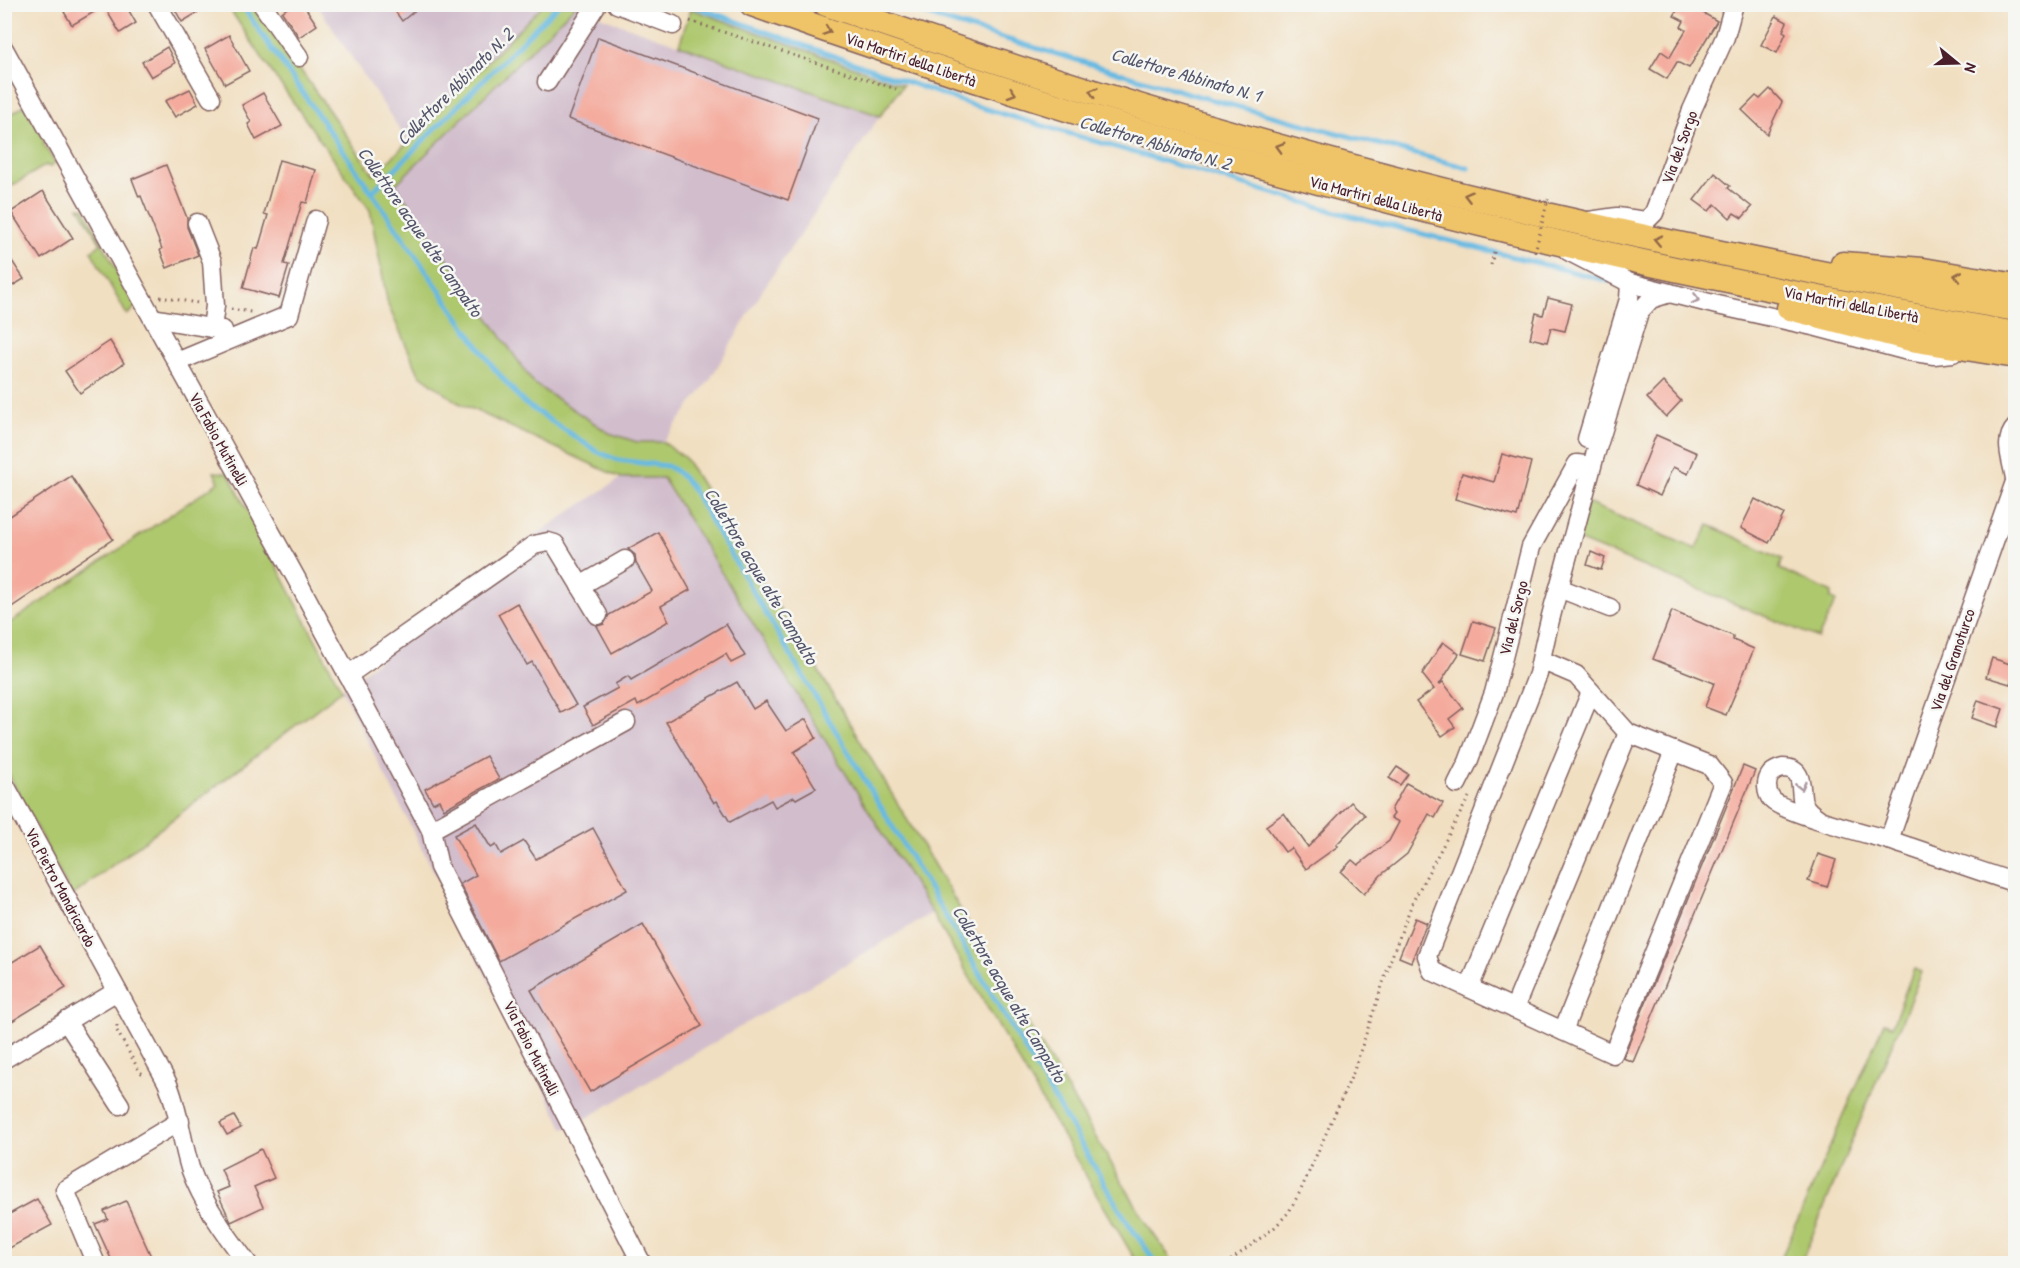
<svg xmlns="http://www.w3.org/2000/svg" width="2020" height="1268" font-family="'Patrick Hand',sans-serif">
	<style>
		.industrial { fill: #d1bdcc }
		.green { fill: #aec86e; stroke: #7c744c; stroke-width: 1.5 }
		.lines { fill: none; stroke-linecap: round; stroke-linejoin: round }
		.stream { stroke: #66b9e2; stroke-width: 5 }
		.building { fill: #f4ab9d }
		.minor-casing { stroke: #846260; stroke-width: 21 }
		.major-casing { stroke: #846260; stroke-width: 27 }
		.path { stroke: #846260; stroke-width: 3; stroke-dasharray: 1.5 4.5; stroke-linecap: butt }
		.minor { stroke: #fff; stroke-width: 18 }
		.major { stroke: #efc469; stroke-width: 24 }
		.path-bridge { stroke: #846260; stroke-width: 3; stroke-dasharray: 1.5 4.5; stroke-linecap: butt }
		.oneway { stroke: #946947 }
		.oneway2 { stroke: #ae9aa0 }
		.labels { text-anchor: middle; stroke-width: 5; stroke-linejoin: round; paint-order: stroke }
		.street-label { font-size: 16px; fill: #4a1f2b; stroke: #f6f6f2 }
		.water-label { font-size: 18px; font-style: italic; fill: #54556b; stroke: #f6f6f2 }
	</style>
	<rect width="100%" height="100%" fill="#f6f6f2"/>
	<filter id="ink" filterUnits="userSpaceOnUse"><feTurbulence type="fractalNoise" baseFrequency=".0167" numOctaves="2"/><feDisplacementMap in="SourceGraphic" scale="12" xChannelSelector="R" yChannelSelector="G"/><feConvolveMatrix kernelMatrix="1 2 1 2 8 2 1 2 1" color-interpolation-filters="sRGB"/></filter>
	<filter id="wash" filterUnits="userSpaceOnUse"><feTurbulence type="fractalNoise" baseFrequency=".008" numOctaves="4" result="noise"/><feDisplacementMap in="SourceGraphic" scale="24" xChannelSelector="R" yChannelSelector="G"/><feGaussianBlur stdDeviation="1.35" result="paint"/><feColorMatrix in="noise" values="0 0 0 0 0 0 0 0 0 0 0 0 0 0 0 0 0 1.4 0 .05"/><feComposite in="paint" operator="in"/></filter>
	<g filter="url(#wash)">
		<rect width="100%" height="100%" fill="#f1dfc1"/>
		<!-- industrial -->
		<g class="industrial">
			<polygon points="317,5 543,5 408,142"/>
			<polygon points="576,5 584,5 604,18 880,116 764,288 709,381 663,442 637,442 609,433 534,384 459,275 395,185"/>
			<polygon points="621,478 662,478 932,913 577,1124 564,1129 342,690 519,546"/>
		</g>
		<!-- green -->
		<g class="green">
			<polygon points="227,5 255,5 374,175 408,142 543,5 576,5 395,185 459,275 534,384 609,433 637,442 663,442 685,458 826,683 1152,1232 1174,1263 1137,1263 932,913 663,478 621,478 457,402 419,374 388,305 370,210 271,71"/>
			<polygon points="691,9 903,85 880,116 679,45"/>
			<polygon points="25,105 45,141 43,143 55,163 50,167 46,165 5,190 5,118"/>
			<polygon points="79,207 84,208 136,307 127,315 91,251 101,244"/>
			<polygon points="214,472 228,473 342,690 72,896 5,767 4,627 219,482"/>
			<polygon points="1587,503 1696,549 1709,525 1782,559 1780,569 1832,593 1831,598 1836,601 1818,638 1578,540"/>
			<polygon points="1914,969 1922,972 1801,1263 1779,1263 1884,1023 1892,1026"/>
		</g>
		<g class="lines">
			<!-- stream -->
			<g class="stream">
				<polyline points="241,4 493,367 524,403 598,452 618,460 667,466 676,471 689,484 1128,1223 1157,1264"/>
				<polyline points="688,4 969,104 1340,213 1609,281"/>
				<polyline points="898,4 945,21 1198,96 1468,168"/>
				<polyline points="372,192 559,4"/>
			</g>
		</g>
		<g id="blocks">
			<!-- building -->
			<g class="building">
				<polygon points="76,4 125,4 136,23 120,33 104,6 72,25 64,12"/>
				<polygon points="172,4 212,4 182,22"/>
				<polygon points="293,4 303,4 317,25 299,37 282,12"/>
				<polygon points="390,4 423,4 402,21"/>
				<polygon points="1681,4 1688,4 1717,21 1689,68 1677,62 1667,79 1650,69 1661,51 1670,57 1686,30 1681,27 1684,21 1674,16"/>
				<polygon points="1776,16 1787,22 1783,31 1786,33 1777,53 1761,45"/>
				<polygon points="229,35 249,71 225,84 205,49"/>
				<polygon points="598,37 818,118 788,200 568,119"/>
				<polygon points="167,47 175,63 151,77 142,62"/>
				<polygon points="190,89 198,104 175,117 165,101"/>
				<polygon points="1770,89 1782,102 1767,134 1742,110 1756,96 1760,99"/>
				<polygon points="263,93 282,126 256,140 248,124 251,122 242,105"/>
				<polygon points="279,160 316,170 307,203 302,202 284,264 289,265 279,298 243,288 254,248 258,249 268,215 264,214"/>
				<polygon points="166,165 187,218 187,227 198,255 167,268 160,250 162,249 141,196 139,197 132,179"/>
				<polygon points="1715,173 1730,186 1728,188 1752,207 1742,218 1734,213 1730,218 1715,204 1709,211 1694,200"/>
				<polygon points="43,191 73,238 41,259 11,212"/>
				<polygon points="4,249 24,279 4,291"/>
				<polygon points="1548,298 1572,304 1565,331 1551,328 1547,342 1530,338 1536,313 1543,315"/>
				<polygon points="110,341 124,363 80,393 65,371"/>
				<polygon points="1663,382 1681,401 1666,417 1647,398"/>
				<polygon points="1656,435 1697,453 1688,474 1673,467 1660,496 1636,485"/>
				<polygon points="1502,454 1531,462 1517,517 1455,499 1462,473 1494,482"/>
				<polygon points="71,476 113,539 4,612 4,520"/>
				<polygon points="1755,499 1784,514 1769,543 1741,528"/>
				<polygon points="658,532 690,590 661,606 669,621 612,653 597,626 604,624 609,615 652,591 636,563 635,555 628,549"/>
				<polygon points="1591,552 1605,558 1601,570 1587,565"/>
				<polygon points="517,603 576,705 561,713 532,662 527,665 498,614"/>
				<polygon points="1672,611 1733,636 1733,640 1754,649 1726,715 1705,707 1714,683 1653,659"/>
				<polygon points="1473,621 1496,628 1485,661 1462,654"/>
				<polygon points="726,624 745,656 731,663 726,654 638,706 636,701 593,725 583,707 618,688 615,684 628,676 631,680"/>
				<polygon points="1443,642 1459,654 1439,685 1443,682 1463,708 1449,719 1455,727 1442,736 1416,702 1434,689 1422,674"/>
				<polygon points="1992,658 2016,666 2010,684 1986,677"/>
				<polygon points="737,682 753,709 766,701 786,731 806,719 816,738 794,752 816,788 796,799 794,797 775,807 771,800 730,822 717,801 714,803 666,722"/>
				<polygon points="1978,700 2003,709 1997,727 1972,718"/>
				<polygon points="486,756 499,779 444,809 439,800 433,803 425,789"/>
				<polygon points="1743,766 1755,771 1633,1062 1623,1058"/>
				<polygon points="1397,767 1408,774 1400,785 1389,778"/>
				<polygon points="1406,783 1443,803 1435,818 1429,814 1407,854 1381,875 1364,894 1341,872 1352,860 1358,865 1389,841 1399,822 1391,818 1394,814 1391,810"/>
				<polygon points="1351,802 1365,815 1336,845 1338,846 1306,869 1291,848 1285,852 1266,826 1284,813 1308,847"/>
				<polygon points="476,823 491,848 496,845 501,854 524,841 536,859 593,828 627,890 499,961 460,884 476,875 454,835"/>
				<polygon points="1818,854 1836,860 1827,887 1808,881"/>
				<polygon points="1415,918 1427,923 1411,962 1399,957"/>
				<polygon points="643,924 702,1026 590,1092 531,990"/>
				<polygon points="40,945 66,988 4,1026 4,967"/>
				<polygon points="234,1116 241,1128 227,1135 220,1123"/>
				<polygon points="261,1149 274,1178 254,1187 263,1207 231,1222 217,1192 229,1187 221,1169"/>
				<polygon points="37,1199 52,1225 4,1251 4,1217"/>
				<polygon points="126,1201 154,1263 113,1263 95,1224 108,1219 104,1211"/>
			</g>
		</g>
	</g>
	<g filter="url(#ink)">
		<use href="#blocks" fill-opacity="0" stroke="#846260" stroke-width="1.5"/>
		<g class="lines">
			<defs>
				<g id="minor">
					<polyline points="157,4 211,98"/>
					<polyline points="262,4 299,57"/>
					<polyline points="617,4 673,25"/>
					<polyline points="4,49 296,578 431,830 439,867 642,1264"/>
					<polyline points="547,82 597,4"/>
					<polyline points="1589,221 1617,217 1646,221 1654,213 1692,110 1725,37 1734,4"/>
					<polyline points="197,223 212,261 215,306 212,328"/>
					<polyline points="1568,251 1630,283 1717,305 1817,327 1908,351 1934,355 1953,353"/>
					<polyline points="153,318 223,330"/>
					<polyline points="177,362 289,315 316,220"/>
					<polyline points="1587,439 1629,299 1630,283"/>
					<path d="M2015,479C2013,462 2002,441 2016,427"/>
					<polyline points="580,586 625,560"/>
					<polyline points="1610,608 1559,588 1595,455 1639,312 1651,299 1670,293"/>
					<path d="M1541,660L1576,675L1628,733L1709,765L1723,783L1613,1054L1432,971L1427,956L1538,674C1544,644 1550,616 1559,588"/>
					<polyline points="348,675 534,545 548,542 555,544 598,615"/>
					<path d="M4,783L167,1082C179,1110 181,1139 190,1168C202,1202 226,1235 248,1264"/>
					<polyline points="1457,784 1468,762 1494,693 1531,547 1577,464 1584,465"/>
					<path d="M1819,819C1813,815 1806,810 1803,803C1799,790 1806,768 1783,768C1779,769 1774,771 1771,774C1765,781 1766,793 1772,800C1783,812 1868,834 1889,840C1931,854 1973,869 2016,883"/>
					<polyline points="431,830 626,722"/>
					<polyline points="1889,840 2016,479"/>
					<polyline points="1469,988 1591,692"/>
					<polyline points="1514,1009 1628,733"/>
					<polyline points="66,1021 120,1105"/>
					<polyline points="1563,1031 1674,751"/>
					<polyline points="4,1059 117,991"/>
					<polyline points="96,1264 65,1190 180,1121"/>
				</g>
				<g id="major">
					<path d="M752,4C1035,105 1323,190 1616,256C1748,286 1882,310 2016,334"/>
					<path d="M826,4C1065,87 1308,161 1555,217C1708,252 1861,282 2016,309"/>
					<polyline points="1843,264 1923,270 2016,286"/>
					<polyline points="1789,308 1910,339 2016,356"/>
				</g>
			</defs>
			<!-- minor casing -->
			<use href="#minor" class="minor-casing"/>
			<!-- major casing -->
			<use href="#major" class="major-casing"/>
			<!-- path -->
			<g class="path">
				<polyline points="690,21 896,89"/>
				<polyline points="1491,265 1495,248"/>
				<polyline points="160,297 198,303"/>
				<polyline points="231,309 251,312"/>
				<polyline points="117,1025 117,1031 140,1072 143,1074"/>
				<polyline points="1226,1264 1275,1227 1288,1213 1300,1192 1353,1073 1391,959 1413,901 1469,797"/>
			</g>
			<!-- minor -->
			<use href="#minor" class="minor"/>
			<!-- major -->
			<use href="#major" class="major"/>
			<!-- path-bridge -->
			<polyline class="path-bridge" points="1535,252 1548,199"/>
		</g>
		<!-- one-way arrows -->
		<defs><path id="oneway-chevron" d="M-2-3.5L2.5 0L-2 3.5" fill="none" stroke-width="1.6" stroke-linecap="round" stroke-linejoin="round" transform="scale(1.5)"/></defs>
		<g class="oneway">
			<use href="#oneway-chevron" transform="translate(827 31) rotate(19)"/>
			<use href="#oneway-chevron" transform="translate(1093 92) rotate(-163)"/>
			<use href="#oneway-chevron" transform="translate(1012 93) rotate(17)"/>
			<use href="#oneway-chevron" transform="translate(1280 147) rotate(-164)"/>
			<use href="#oneway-chevron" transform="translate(1468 196) rotate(-166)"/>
			<use href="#oneway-chevron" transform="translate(1658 240) rotate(-168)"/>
			<use href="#oneway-chevron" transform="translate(1958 276) rotate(-170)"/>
		</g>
		<g class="oneway2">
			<use href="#oneway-chevron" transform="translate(1696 299) rotate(14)"/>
			<use href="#oneway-chevron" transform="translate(1801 786) rotate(77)"/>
		</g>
	</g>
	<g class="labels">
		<!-- street labels -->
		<g class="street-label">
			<text transform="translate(911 59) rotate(19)" y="6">Via Martiri della Libertà</text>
			<text transform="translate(1679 147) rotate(-70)" y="6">Via del Sorgo</text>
			<text transform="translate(1376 198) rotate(15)" y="6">Via Martiri della Libertà</text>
			<text transform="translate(1851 304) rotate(11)" y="6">Via Martiri della Libertà</text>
			<text transform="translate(219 439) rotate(61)" y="6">Via Fabio Mutinelli</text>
			<text transform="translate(1513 618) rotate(-76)" y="6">Via del Sorgo</text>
			<text transform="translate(1952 660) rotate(-71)" y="6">Via del Granoturco</text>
			<text transform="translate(61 887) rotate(62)" y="6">Via Pietro Mandricardo</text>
			<text transform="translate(532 1048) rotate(63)" y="6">Via Fabio Mutinelli</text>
		</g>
		<!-- water labels -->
		<g class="water-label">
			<text transform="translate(1186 75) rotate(16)" y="6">Collettore Abbinato N. 1</text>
			<text transform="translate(455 87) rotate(-45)" y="6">Collettore Abbinato N. 2</text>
			<text transform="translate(1155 143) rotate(16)" y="6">Collettore Abbinato N. 2</text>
			<text transform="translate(420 232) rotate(55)" y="6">Collettore acque alte Campalto</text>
			<text transform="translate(761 576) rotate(59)" y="6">Collettore acque alte Campalto</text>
			<text transform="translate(1009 994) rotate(59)" y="6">Collettore acque alte Campalto</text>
		</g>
	</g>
	<!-- margin -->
	<rect width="2020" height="1268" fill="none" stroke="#f6f6f2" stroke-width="24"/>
	<!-- north arrow -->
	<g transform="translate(1957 63) rotate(109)" stroke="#f6f6f2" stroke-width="4.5" paint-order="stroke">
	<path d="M0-4.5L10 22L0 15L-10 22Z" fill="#4a1f2b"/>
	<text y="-9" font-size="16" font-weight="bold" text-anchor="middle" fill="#4a1f2b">N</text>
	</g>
</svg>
